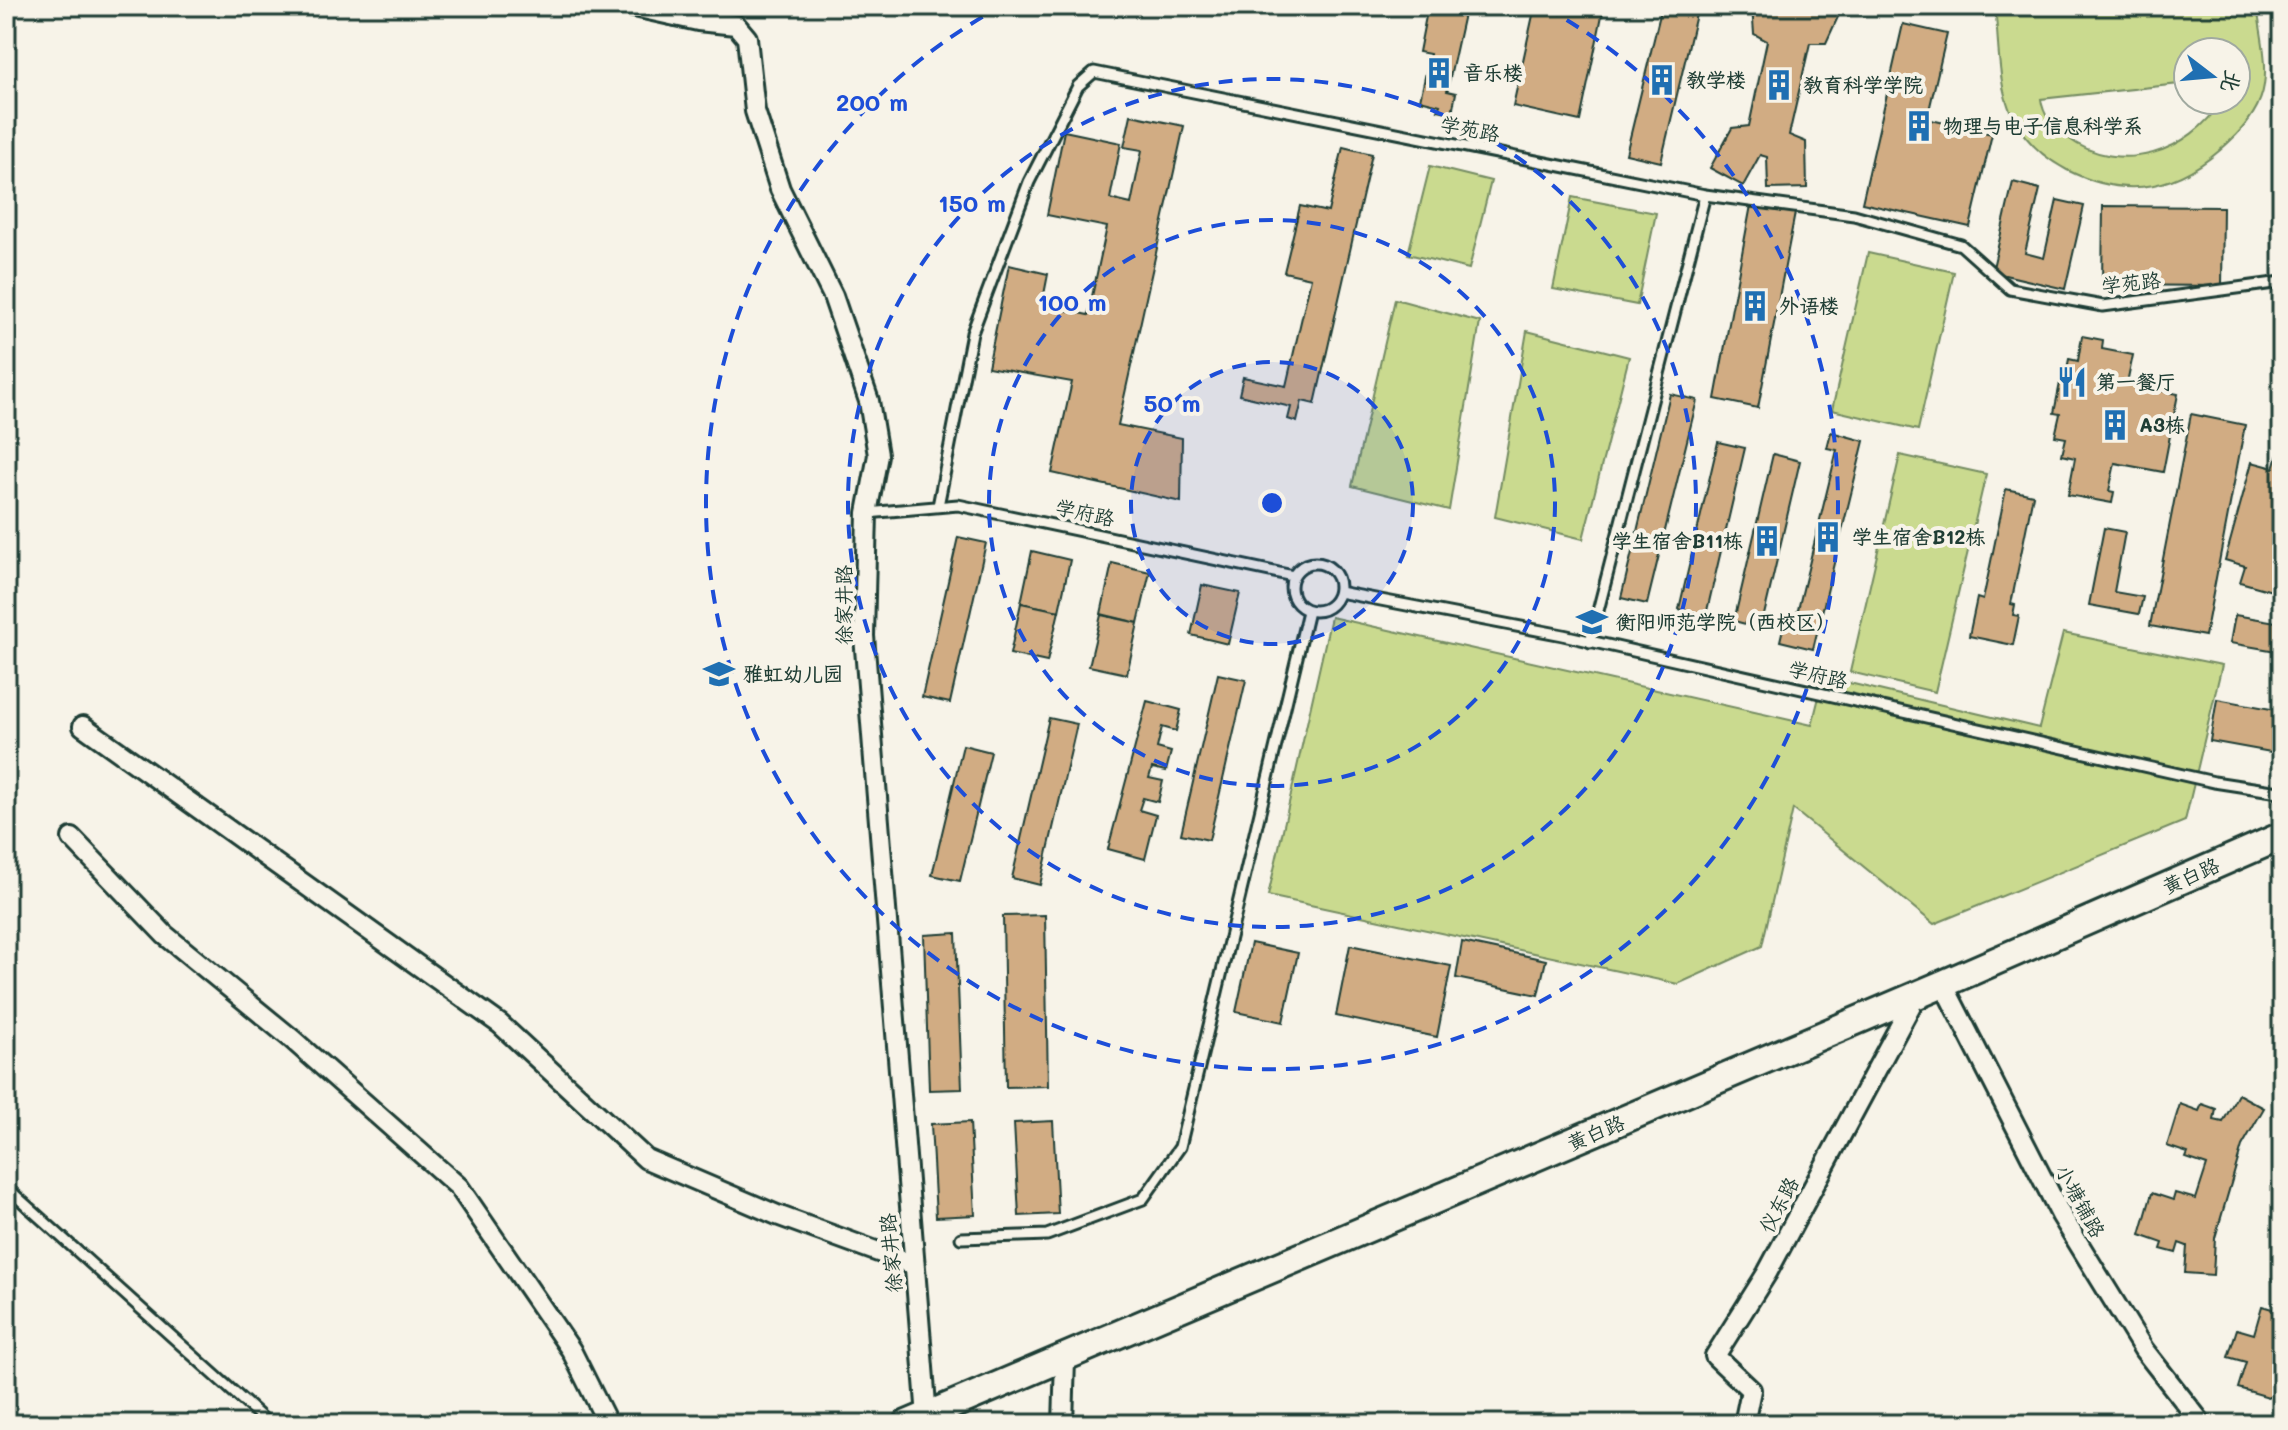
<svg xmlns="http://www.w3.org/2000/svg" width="2288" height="1430" font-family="Mali,'LXGW WenKai TC',sans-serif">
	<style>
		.green { fill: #cada8f; stroke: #748c62; stroke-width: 2; fill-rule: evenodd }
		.building { fill: #d1ac83; stroke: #1f3d34; stroke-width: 2 }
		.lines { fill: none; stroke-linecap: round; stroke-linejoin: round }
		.service-casing { stroke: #1f3d34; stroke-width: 15 }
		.minor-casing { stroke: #1f3d34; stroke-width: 24 }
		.secondary-casing { stroke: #1f3d34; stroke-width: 32 }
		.service { stroke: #f7f3e8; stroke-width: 9 }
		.minor { stroke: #f7f3e8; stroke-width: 18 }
		.secondary { stroke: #f7f3e8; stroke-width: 26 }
		.ring { fill: none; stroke: #1d4ed8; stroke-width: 4; stroke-dasharray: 14 10 }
		.labels { text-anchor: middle; stroke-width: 8; stroke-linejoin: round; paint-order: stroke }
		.poi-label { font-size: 20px; font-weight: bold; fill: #1f3d34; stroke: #f7f3e8; text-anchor: start }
		.street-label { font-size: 20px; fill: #1f3d34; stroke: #f7f3e8 }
		.centre { fill: #1d4ed8; stroke: #f7f3e8; stroke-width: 4 }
		.ring-label { font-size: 24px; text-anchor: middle; font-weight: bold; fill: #1d4ed8; stroke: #f7f3e8; stroke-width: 8; stroke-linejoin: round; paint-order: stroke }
	</style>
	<rect width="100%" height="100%" fill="#f7f3e8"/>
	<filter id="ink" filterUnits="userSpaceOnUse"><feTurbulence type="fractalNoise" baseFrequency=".0125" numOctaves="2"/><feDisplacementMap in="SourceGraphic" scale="16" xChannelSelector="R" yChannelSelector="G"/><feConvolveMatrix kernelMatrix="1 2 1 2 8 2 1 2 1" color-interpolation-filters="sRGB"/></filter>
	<g filter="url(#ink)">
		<!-- green -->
		<g class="green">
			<path d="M1995,6H2257C2260,30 2268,61 2264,85C2261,107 2244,128 2229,142C2180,189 2128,201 2067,170C2043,157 2023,139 2012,115C1997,84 1999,40 1995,6ZM2188,52H2236V100H2222C2190,153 2120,176 2068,138C2055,129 2043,116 2041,99L2188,83Z"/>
			<polygon points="1430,166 1491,181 1469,269 1408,254"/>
			<polygon points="1572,197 1656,213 1637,305 1553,289"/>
			<polygon points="1868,253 1954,272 1918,430 1832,410"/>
			<polygon points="1395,299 1480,322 1449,510 1352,486"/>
			<polygon points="1527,331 1629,357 1583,539 1495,517"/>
			<polygon points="1900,455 1986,474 1935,692 1850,672"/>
			<polygon points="1331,617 1812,725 1824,677 2039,728 2063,633 2222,665 2185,821 1934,924 1793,809 1762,946 1678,984 1268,896"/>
		</g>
		<!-- building -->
		<g class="building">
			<polygon points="1428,6 1476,6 1473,16 1464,14 1447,91 1456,93 1452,113 1438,110 1440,105 1420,100 1430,54 1419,52"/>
			<polygon points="1535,6 1604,6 1580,121 1513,106"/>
			<polygon points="1662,6 1698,6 1661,162 1626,154"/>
			<polygon points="1752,6 1843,6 1826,43 1810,43 1789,135 1806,142 1807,188 1768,189 1767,157 1760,155 1743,186 1710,168 1732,128 1749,126 1767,41 1754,34"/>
			<polygon points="2276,6 2282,6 2282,90 2278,90"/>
			<polygon points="1903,24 1947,34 1927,119 1992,134 1970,227 1862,203"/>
			<polygon points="1131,115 1184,126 1118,425 1182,438 1181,502 1052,473 1072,382 988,367 1009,265 1048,274 1042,305 1088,315 1107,227 1047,215 1064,131 1121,143 1110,199 1131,204 1142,150 1124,147"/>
			<polygon points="1343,147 1372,154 1315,404 1302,401 1297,422 1288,419 1291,407 1239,395 1243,377 1286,386 1311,278 1284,272 1300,206 1328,212"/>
			<polygon points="2013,182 2040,189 2025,253 2044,258 2057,200 2084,206 2065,289 1992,272"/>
			<polygon points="1751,205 1795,213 1758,408 1715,399"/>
			<polygon points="2103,206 2223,207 2222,286 2102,285"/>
			<polygon points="2082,336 2103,340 2102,349 2133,355 2127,384 2178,394 2163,472 2115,463 2109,491 2114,492 2112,503 2068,495 2075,458 2062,455 2066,438 2055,436 2060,414 2054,413 2060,383 2064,384 2069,359 2078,361"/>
			<polygon points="1670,394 1697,400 1647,604 1621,598"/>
			<polygon points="2191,414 2245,425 2205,636 2150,626"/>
			<polygon points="1831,432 1864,441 1813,649 1780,641 1784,624 1794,626 1837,450 1827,448"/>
			<polygon points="2282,441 2282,554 2272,591 2240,582 2245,566 2225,560 2252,462 2274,468"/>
			<polygon points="1718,442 1745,448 1706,615 1679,609"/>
			<polygon points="1773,454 1800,461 1761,628 1734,621"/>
			<polygon points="2006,489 2033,495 2011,604 2015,605 2013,615 2019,616 2013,645 1969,636 1977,598 1983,600"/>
			<polygon points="2104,528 2125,532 2114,592 2143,597 2139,614 2089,605"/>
			<polygon points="958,537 986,543 950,703 922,697"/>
			<polygon points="1032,551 1070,560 1059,611 1021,603"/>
			<polygon points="1112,563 1150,572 1138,623 1101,614"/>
			<polygon points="1202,585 1240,593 1228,644 1191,635"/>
			<polygon points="1021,603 1059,611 1047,662 1010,654"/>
			<polygon points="1101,615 1138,623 1127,674 1089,666"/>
			<polygon points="2235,615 2282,623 2282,652 2230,643"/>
			<polygon points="1218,674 1246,680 1209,840 1181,834"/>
			<polygon points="2217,699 2282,711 2282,754 2210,741"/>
			<polygon points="1147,701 1181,710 1176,731 1162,727 1157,748 1171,752 1166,771 1152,768 1149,778 1163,781 1158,802 1143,798 1139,810 1156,815 1145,859 1108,849"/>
			<polygon points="1049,718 1077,724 1040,885 1012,878"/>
			<polygon points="963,745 991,752 960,881 932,875"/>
			<polygon points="1045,915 1048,1086 1006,1087 1003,916"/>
			<polygon points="956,933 962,1089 929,1090 924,935"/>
			<polygon points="1462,942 1546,960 1538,995 1456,978"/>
			<polygon points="1251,943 1298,953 1283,1022 1236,1012"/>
			<polygon points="1350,945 1451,966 1437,1037 1336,1016"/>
			<polygon points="2238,1094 2264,1108 2242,1146 2215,1238 2213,1275 2185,1273 2187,1246 2179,1243 2176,1253 2161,1249 2163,1243 2140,1235 2152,1193 2173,1200 2175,1193 2196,1199 2207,1165 2186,1158 2188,1153 2167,1146 2180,1104 2199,1111 2202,1104 2216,1109 2214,1120 2223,1122"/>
			<polygon points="1053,1121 1058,1214 1019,1216 1014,1123"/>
			<polygon points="970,1122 975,1215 936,1217 931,1124"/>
			<polygon points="2262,1306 2282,1312 2282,1366 2272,1398 2238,1388 2246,1362 2228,1357 2237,1329 2254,1334"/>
		</g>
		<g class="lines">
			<defs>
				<g id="service">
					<polyline points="938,506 972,333 1029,182 1078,86 1094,72 1705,195 1854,215 1961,245 2010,289 2103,306 2282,282"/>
					<polyline points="867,513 958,505 1293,576"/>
					<circle cx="1315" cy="587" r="24"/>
					<polyline points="1339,592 1563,635 2214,782 2279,792 2282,801"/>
					<polyline points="1590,642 1705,195"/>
					<polyline points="6,1187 269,1424"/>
					<polyline points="961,1238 1047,1235 1143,1199 1180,1147 1308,611"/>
				</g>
				<g id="minor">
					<polyline points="630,6 698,21 736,25 747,38 755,111 780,189 833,296 869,401 878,455 867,513 864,636 927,1417"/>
					<polyline points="83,726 500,1024 646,1159 777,1215 914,1265"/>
					<polyline points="72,838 165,935 292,1039 459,1187 571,1350 608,1424"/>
					<polyline points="1943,984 2061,1215 2144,1350 2202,1424"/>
					<polyline points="1063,1424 1065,1359"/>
					<polyline points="1744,1424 1751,1390 1715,1356 1767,1273 1916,996"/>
				</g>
				<polyline id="secondary" points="907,1424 1943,984 2282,836"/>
			</defs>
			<!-- service casing -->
			<use href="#service" class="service-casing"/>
			<!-- minor casing -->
			<use href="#minor" class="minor-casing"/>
			<!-- secondary casing -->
			<use href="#secondary" class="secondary-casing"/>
			<!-- service -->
			<use href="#service" class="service"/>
			<!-- minor -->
			<use href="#minor" class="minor"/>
			<!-- secondary -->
			<use href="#secondary" class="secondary"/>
		</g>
	</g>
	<!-- distance rings -->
	<circle cx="1272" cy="503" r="141" fill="#1d4ed8" fill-opacity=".12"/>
	<g class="ring">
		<circle cx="1272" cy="503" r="141"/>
		<circle cx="1272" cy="503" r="283"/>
		<circle cx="1272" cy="503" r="424"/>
		<path d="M1546 8A566 566 0 1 1 998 8"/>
	</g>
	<!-- icons -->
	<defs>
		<symbol id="building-bare" viewBox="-9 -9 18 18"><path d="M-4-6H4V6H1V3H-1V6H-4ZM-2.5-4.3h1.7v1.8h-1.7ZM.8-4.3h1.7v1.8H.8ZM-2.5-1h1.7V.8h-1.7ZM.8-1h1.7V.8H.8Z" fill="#1f6fb2" stroke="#f7f3e8" stroke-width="2.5" paint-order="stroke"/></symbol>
		<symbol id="restaurant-bare" viewBox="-9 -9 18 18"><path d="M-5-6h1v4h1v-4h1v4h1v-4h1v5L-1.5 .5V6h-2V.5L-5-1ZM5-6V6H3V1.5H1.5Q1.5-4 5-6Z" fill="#1f6fb2" stroke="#f7f3e8" stroke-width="2.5" paint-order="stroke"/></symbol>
		<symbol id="university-bare" viewBox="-9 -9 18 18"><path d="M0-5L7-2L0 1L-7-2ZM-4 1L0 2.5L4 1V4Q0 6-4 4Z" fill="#1f6fb2" stroke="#f7f3e8" stroke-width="2.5" paint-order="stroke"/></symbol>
		<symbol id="school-bare" viewBox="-9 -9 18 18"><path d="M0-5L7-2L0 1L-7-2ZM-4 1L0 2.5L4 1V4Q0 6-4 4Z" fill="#1f6fb2" stroke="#f7f3e8" stroke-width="2.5" paint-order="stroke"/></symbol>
	</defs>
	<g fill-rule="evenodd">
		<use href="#building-bare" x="1417" y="51" width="44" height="44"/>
		<use href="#building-bare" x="1640" y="58" width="44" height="44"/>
		<use href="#building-bare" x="1757" y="63" width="44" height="44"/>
		<use href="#building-bare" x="1897" y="104" width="44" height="44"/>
		<use href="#building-bare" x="1733" y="284" width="44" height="44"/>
		<use href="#restaurant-bare" x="2050" y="360" width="44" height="44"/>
		<use href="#building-bare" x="2093" y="403" width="44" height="44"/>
		<use href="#building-bare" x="1806" y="515" width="44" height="44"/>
		<use href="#building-bare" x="1745" y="519" width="44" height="44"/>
		<use href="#university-bare" x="1570" y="600" width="44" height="44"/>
		<use href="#school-bare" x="697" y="652" width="44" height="44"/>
	</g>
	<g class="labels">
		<!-- poi labels -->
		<g class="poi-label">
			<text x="1463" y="80">音乐楼</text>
			<text x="1686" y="87">教学楼</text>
			<text x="1803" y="92">教育科学学院</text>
			<text x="1943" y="133">物理与电子信息科学系</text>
			<text x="1779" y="313">外语楼</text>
			<text x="2096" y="389">第一餐厅</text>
			<text x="2139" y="432">A3栋</text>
			<text x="1852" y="544">学生宿舍B12栋</text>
			<text x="1743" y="548" text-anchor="end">学生宿舍B11栋</text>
			<text x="1616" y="629">衡阳师范学院（西校区）</text>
			<text x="743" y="681">雅虹幼儿园</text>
		</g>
		<!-- street labels -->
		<g class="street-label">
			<text transform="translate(1470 129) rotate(11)" y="7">学苑路</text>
			<text transform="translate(2131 283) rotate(-6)" y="7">学苑路</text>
			<text transform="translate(1085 513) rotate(12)" y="7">学府路</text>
			<text transform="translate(844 605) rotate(-90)" y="7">徐家井路</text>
			<text transform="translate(1818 675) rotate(13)" y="7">学府路</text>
			<text transform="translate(2191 876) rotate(-24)" y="7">黄白路</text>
			<text transform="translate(1596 1133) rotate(-23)" y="7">黄白路</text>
			<text transform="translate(2080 1201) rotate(61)" y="7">小塘铺路</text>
			<text transform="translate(1779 1205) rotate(-62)" y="7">仪东路</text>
			<text transform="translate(891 1253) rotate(-95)" y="7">徐家井路</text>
		</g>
	</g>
	<circle cx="1272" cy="503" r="12" class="centre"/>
	<g class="ring-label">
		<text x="872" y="111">200 m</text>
		<text x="972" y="212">150 m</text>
		<text x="1072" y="311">100 m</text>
		<text x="1172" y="412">50 m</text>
	</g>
	<!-- margin -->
	<rect width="2288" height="1430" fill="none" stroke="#f7f3e8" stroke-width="32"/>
	<rect x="16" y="16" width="2256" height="1398" fill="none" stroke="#1f3d34" stroke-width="3" filter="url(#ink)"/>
	<!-- north arrow -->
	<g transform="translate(2212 76) rotate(106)"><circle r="38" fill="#f7f3e8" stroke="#a1aaa0" stroke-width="2"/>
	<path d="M0-6L14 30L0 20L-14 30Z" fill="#1f6fb2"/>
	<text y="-12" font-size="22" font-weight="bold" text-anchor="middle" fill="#1f3d34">北</text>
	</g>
</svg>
